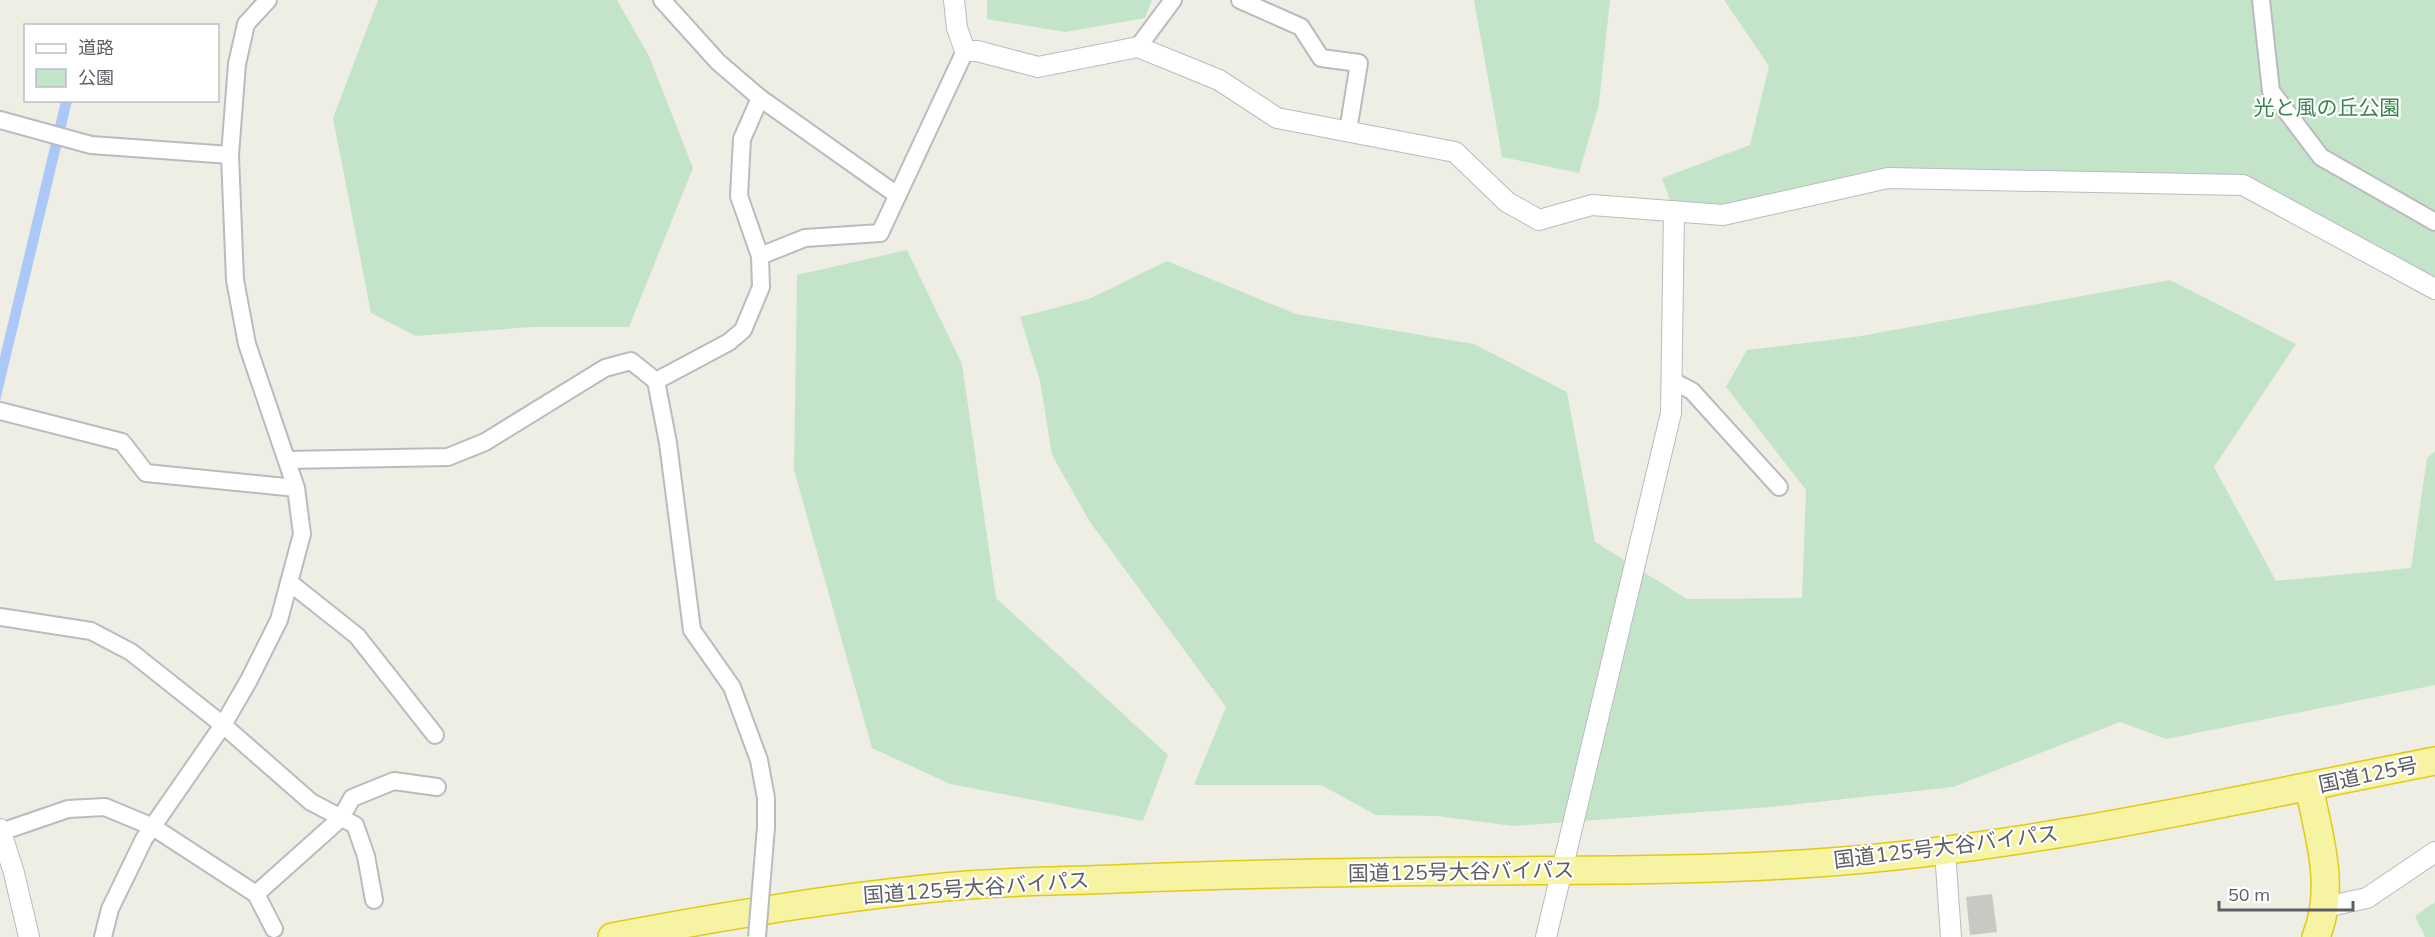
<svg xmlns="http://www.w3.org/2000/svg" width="2435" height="937" font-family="Mulish,'Noto Sans JP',sans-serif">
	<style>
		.green { fill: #c4e4ca }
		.water { fill: #abc8f8 }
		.building { fill: #cac8c2 }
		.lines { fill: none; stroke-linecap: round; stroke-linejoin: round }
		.minor-casing { stroke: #babbc0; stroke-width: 20 }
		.tertiary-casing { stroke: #babbc0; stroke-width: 22 }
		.trunk-casing { stroke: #e2ca12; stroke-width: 30 }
		.minor { stroke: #fff; stroke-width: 16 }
		.tertiary { stroke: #fff; stroke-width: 20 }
		.trunk { stroke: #f6f4a3; stroke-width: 27 }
		.minor-bridge-casing { stroke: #babbc0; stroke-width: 20; stroke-linecap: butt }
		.minor-bridge { stroke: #fff; stroke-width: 16 }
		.labels { text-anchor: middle; stroke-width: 4.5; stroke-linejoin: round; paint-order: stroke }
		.park-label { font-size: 21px; fill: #3d844e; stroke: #fff }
		.street-label { font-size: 21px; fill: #5d5f65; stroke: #fff }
	</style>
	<rect width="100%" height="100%" fill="#eeeee5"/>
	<!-- green -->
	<g class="green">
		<polygon points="378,0 617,0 649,56 693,168 629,327 531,327 416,336 371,313 333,118"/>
		<polygon points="987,0 1152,0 1145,18 1065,32 987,19"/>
		<polygon points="1474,0 1610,0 1599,104 1579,173 1502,157"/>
		<polygon points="1724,0 2435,0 2435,289 2243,185 1888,178 1723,215 1674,211 1662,178 1750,145 1769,66"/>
		<polygon points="907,250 962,364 996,598 1168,755 1143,821 950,784 872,748 794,470 797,275"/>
		<polygon points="1167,261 1296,314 1474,344 1567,392 1595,542 1687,599 1802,598 1806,490 1726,387 1747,350 1855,337 2170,280 2296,344 2214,467 2276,581 2411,568 2427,458 2435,451 2435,685 2166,739 2120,722 1953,787 1770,807 1513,826 1437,816 1376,815 1321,785 1194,785 1226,707 1090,522 1052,455 1040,381 1020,317 1089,299"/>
		<polygon points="2435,902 2435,937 2425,937 2415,916"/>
	</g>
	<!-- water -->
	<polygon class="water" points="61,101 72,101 0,401 0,357"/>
	<!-- building -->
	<polygon class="building" points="1992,894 1997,932 1970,935 1966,897"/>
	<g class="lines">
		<defs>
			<g id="minor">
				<polyline points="662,0 718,62 760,98 897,195"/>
				<polyline points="1240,0 1301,27 1321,58 1359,63 1348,131"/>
				<polyline points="2261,0 2271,91 2321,157 2435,222"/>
				<polyline points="1138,47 1173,0"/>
				<polyline points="0,120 91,145 230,155"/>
				<polyline points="760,256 739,196 742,139 760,98"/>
				<polyline points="1671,380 1692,391 1779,487"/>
				<polyline points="0,411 122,442 146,473 296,488"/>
				<polyline points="287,460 448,457 485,442 605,368 631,361 656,381"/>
				<polyline points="289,582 357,636 435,735"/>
				<polyline points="0,617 91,631 131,652 223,725 311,802 355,825 366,856 374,900"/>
				<polyline points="766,827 766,798 759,760 732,687 692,630 668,443 656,381 729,342 743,330 761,287 760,256 805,238 880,233 965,51"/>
				<polyline points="1,832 68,809 105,807 153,827 256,894 274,929"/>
				<polyline points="256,894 341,818 352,798 394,781 437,787"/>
				<polyline points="103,937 110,909 144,839 223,725 249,680 279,620 302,534 296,488 247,344 235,280 230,155 237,64 246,24 268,0"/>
			</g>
			<g id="tertiary">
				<polyline points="954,0 957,28 965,51 977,51 1038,67 1138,47 1219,80 1277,118 1455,152 1507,202 1539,220 1592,205 1723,215 1888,178 2243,185 2435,289"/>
				<polyline points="0,829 14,873 29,937"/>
				<polyline points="1945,851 1951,937"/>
				<polyline points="2325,907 2367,898 2435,852"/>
				<polyline points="1546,937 1671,413 1674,211"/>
			</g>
			<g id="trunk">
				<path d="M2309,787C2319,836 2336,888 2316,937"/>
				<path d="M612,937C730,915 848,895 968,885C1016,881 1066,881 1115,879C1235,874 1355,872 1475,871C1589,870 1703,871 1816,863C2025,849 2230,801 2435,761"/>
			</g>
		</defs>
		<!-- minor casing -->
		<use href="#minor" class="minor-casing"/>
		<!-- tertiary casing -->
		<use href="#tertiary" class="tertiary-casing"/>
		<!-- trunk casing -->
		<use href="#trunk" class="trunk-casing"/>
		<!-- minor -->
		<use href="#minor" class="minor"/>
		<!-- tertiary -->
		<use href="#tertiary" class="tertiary"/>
		<!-- trunk -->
		<use href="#trunk" class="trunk"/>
		<defs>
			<polyline id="minor-bridge" points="757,937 766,827"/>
		</defs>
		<!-- minor-bridge casing -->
		<use href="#minor-bridge" class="minor-bridge-casing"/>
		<!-- minor-bridge -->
		<use href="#minor-bridge" class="minor-bridge"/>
	</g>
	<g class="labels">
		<!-- park labels -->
		<g class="park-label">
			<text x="2327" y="115">光と風の丘公園</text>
		</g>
		<!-- street labels -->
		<g class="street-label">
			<text transform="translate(2368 775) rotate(-12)" y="7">国道125号</text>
			<text transform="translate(1946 847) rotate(-7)" y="7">国道125号大谷バイパス</text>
			<text transform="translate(1461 872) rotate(-1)" y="7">国道125号大谷バイパス</text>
			<text transform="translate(976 888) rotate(-4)" y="7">国道125号大谷バイパス</text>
		</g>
	</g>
	<!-- legend -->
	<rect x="24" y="24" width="195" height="78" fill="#ffffff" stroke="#bebfc1" stroke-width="1.5"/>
	<rect x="36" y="44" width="30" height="9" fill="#ffffff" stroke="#bebfc1" stroke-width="1.5"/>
	<text x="78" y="54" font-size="18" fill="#5d5f65">道路</text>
	<rect x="36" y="69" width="30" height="18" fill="#c4e4ca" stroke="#bebfc1" stroke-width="1.5"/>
	<text x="78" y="84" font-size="18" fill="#5d5f65">公園</text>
	<!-- scale -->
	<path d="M2219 901v9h134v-9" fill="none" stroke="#5d5f65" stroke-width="3"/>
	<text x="2228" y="901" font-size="18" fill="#5d5f65" stroke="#ffffff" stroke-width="4.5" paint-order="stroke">50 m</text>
</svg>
